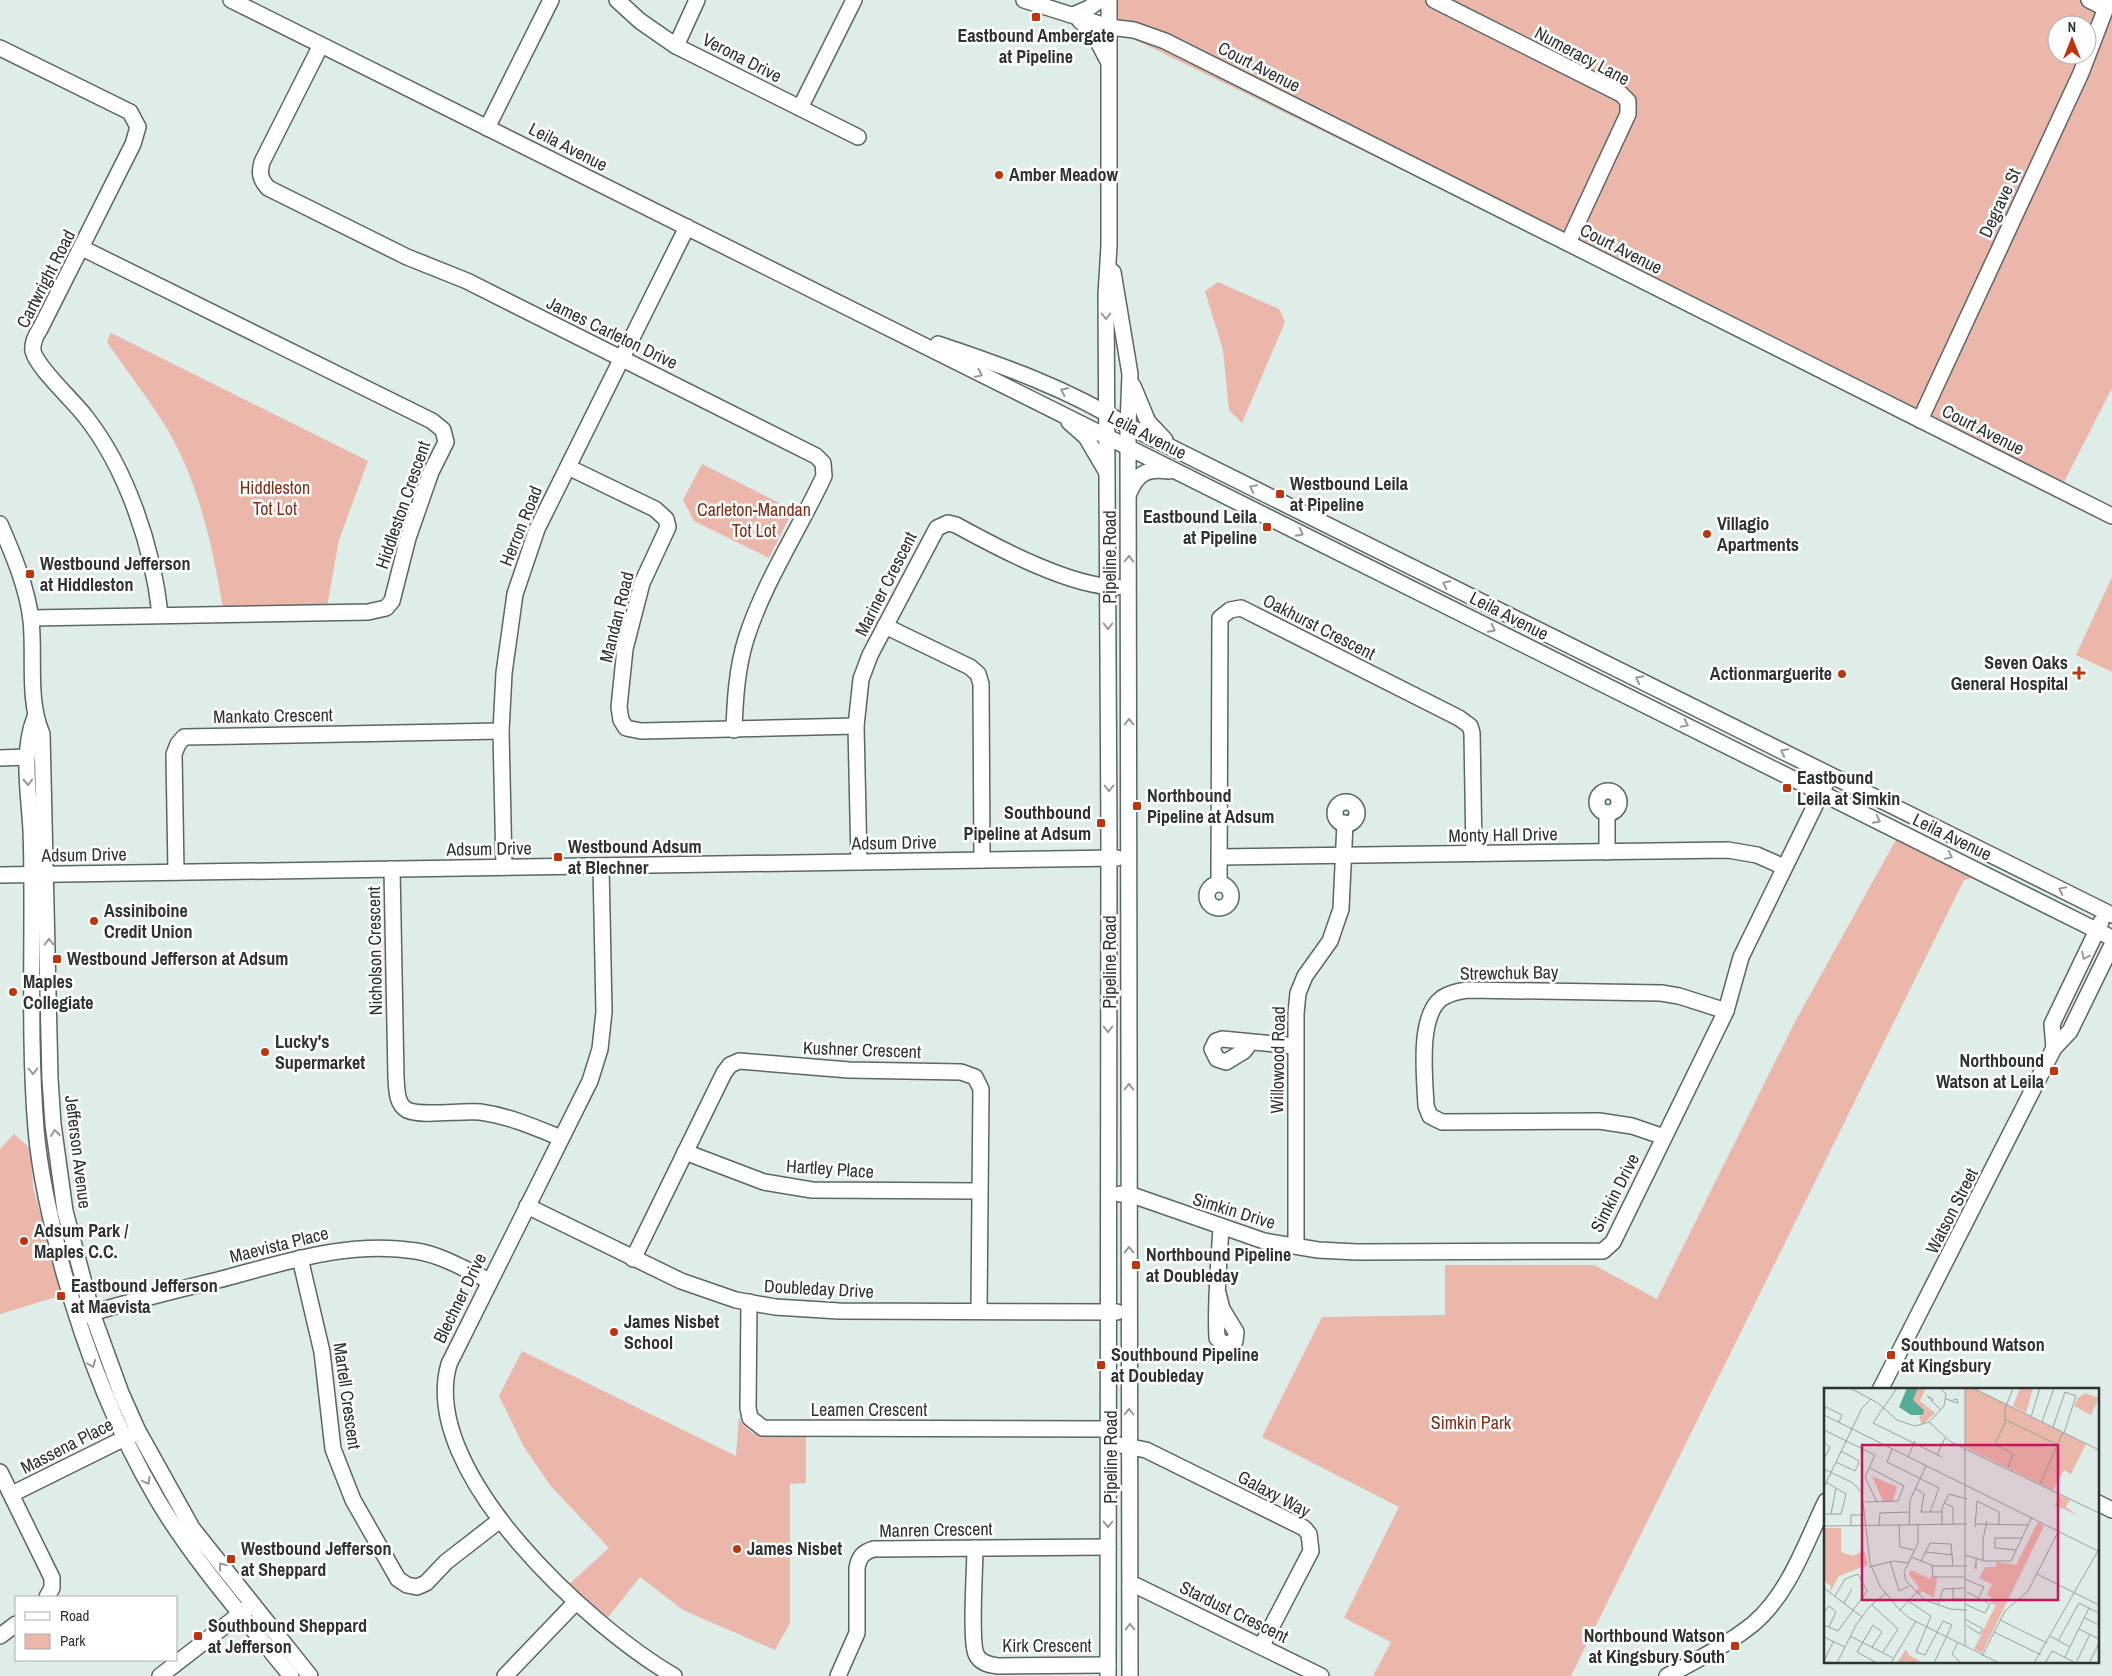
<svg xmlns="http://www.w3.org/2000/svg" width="2112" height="1676" font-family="'Archivo Narrow',sans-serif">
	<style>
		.green { fill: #eab7aa; fill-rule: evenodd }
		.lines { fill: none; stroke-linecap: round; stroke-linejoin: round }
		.minor-casing { stroke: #5a6763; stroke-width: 18 }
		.minor { stroke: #fff; stroke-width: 15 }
		.oneway { stroke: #969998 }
		.poi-dot { fill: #be340d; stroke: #fff; stroke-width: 2 }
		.labels { text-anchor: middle; stroke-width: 5; stroke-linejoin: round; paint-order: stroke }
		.poi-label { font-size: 18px; font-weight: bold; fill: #2d3331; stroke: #fff; text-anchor: start }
		.street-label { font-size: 18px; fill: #2d3331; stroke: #fff }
		.park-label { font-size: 18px; fill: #802c18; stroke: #fff }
		.inset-road { fill: none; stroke: #98a39f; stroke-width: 1 }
		.view { fill: #c2185b; fill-opacity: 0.15; stroke: #c2185b; stroke-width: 2.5 }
		.inset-edge { fill: none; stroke: #2d3331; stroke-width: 2.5 }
	</style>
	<rect width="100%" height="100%" fill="#dfede9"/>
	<!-- green -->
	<g class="green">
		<path d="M1109,0H2112V388L2060,490L1109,27ZM2057,25H2087V55H2057Z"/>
		<polygon points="1218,282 1279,309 1285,322 1242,423 1229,410 1223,350 1205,291"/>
		<path d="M111,333L368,461L339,540L327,606L223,608C212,545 199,482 166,427C148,398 126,370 107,342Z"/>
		<polygon points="702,464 793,510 769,558 694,521 683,500"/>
		<polygon points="2112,577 2112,672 2076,655"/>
		<polygon points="1898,836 1979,877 1964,880 1571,1676 1373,1676 1391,1642 1344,1618 1399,1507 1262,1437 1322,1317 1445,1315 1445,1265 1594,1265 1657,1299 1796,1020"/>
		<polygon points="14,1134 31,1149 33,1187 63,1295 0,1314 0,1149"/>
		<polygon points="522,1351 736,1456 739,1417 743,1425 753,1433 806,1434 806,1483 790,1484 790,1623 775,1650 683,1610 640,1577 605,1621 567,1586 609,1548 550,1485 524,1447 499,1396"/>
	</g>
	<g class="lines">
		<defs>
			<g id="minor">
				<polyline points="231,0 2112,938"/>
				<polyline points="617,0 640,21 676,46 858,137"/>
				<polyline points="1024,0 1109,27 1134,30 1165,41 2112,516"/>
				<polyline points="1434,0 1621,94 1628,101 1628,114 1568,243"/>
				<polyline points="2089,0 2105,8"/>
				<polyline points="1073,15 1089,8 1100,0"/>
				<polyline points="1080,21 1093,32 1107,59"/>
				<path d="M321,45L262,162C259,173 260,179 268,188L407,257L467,281L816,456L823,463L824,476C799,530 764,582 746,639C737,668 735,699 734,730"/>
				<polyline points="676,46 697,0"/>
				<path d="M0,48L130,112L138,127L133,144L40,329C36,335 32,343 33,351C37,368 73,400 85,416C127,469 153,548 160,614"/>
				<polyline points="800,108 854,0"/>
				<polyline points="487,128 551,0"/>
				<polyline points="1113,272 1130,374 1128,426 1130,1676"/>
				<path d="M938,344C1004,366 1068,389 1128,426L2112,915"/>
				<polyline points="1133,386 1148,422 1165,440"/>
				<polyline points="1920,420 2081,73 2109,0"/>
				<polyline points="1069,422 1086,437 1106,471"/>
				<polyline points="568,467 655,509 666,519 668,527 642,583 625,649 619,707 621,720 626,728 641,731 856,726"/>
				<path d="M1129,493C1138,472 1148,468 1169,471"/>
				<path d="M0,524C13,554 27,587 31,620C35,657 27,699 42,734L50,1079L53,1124L65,1211L92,1313L121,1393L138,1431L192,1528L310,1676"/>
				<polyline points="31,618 368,612 386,608 392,601 408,538 431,472 446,442 443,430 432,421 82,248"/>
				<polyline points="885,626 970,667 978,674 981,684 982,860"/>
				<path d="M35,717C21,752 29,793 31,830C32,855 32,881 32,907C32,981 30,1055 36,1129C40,1176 51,1220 62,1266C84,1347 114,1426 157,1499C193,1560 247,1621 291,1676"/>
				<polyline points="0,758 27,757"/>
				<circle cx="1608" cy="802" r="11"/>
				<circle cx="1346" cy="813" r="11"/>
				<polyline points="1607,813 1607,852"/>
				<polyline points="1220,857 1728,850 1757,855 1784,867"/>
				<path d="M859,862L856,726L861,679L870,655L937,528L948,523L956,525C998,548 1071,587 1117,587"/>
				<path d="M601,866L604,1012L600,1049L590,1081L449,1364C418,1472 590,1627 674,1676"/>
				<polyline points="504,867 501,731 504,673 515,594 537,529 687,227"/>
				<path d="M392,869L396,1078C397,1089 396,1104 407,1110C422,1117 462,1110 480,1112C509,1116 534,1127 561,1138"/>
				<polyline points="176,872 174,754 178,744 184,737 501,731"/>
				<polyline points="0,875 1117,858"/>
				<circle cx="1219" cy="896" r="12"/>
				<polyline points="1219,884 1220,618 1230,610 1241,608 1459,718 1470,726 1472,733 1474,853"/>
				<polyline points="1251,1042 1244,1051 1226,1062 1217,1059 1212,1049 1216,1041 1222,1039 1295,1046"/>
				<polyline points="2054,1048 2052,1024 2101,922"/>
				<path d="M1664,1137L1632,1126L1599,1121L1442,1122L1430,1116L1426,1106C1425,1079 1417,1016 1442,998C1450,993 1459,991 1468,990L1661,993L1679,996L1726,1011"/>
				<polyline points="685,1152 764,1182 812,1190 979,1191"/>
				<polyline points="1120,1194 1129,1194 1264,1241 1318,1250 1357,1252 1603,1251 1613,1242 1726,1011 1741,957 1826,783"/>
				<polyline points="527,1206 681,1281 736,1300 775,1307 839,1311 1117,1312"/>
				<polyline points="1296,1246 1296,1013 1298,993 1305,976 1330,941 1341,909 1345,823"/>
				<polyline points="300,1258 322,1352 333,1449 353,1500 398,1579 407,1585 417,1587 426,1583 446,1562 500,1520"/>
				<polyline points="633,1259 724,1073 730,1065 739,1061 849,1070 961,1072 975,1077 981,1089 979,1310"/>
				<path d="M1218,1293L1222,1309L1236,1332L1235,1341L1225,1345L1217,1338C1215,1301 1219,1264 1221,1227"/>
				<polyline points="749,1302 748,1408 750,1418 763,1428 1108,1429"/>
				<path d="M82,1316C127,1302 173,1291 218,1280C283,1263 348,1240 416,1251C442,1255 466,1270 490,1281"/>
				<polyline points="1880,1390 2054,1048 2070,1031 2112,945"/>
				<polyline points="1120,1445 1146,1450 1304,1528 1309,1534 1311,1551 1262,1645"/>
				<polyline points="0,1472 52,1578 52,1588 47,1597"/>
				<polyline points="12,1494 133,1434"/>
				<polyline points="2098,1503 2112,1510"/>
				<path d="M975,1548C975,1569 970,1639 976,1654C980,1663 989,1665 998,1666L1108,1665"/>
				<polyline points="1130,1586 1137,1586 1321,1676"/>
				<polyline points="0,1636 16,1624"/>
				<polyline points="160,1676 249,1607"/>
				<polyline points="505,1676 575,1603"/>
				<path d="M838,1676L857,1633V1568C859,1557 863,1552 874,1549L1108,1547"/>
				<polyline points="1108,1676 1109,841 1106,295 1109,246 1109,0"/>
				<path d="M1667,1676C1697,1660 1727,1645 1753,1624C1789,1594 1806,1542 1826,1501"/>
			</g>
		</defs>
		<!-- minor casing -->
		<use href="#minor" class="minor-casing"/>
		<!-- minor -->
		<use href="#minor" class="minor"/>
	</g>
	<!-- one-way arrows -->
	<defs><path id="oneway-chevron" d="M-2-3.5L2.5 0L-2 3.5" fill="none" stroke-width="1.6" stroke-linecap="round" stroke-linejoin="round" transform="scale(1.25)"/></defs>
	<g class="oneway">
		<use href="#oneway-chevron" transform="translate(1106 316) rotate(90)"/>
		<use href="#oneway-chevron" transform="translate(979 374) rotate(26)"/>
		<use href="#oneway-chevron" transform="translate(1064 391) rotate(-156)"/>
		<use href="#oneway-chevron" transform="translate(1253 488) rotate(-154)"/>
		<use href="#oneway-chevron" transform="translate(1300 533) rotate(27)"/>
		<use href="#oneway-chevron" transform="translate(1129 559) rotate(-90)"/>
		<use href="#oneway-chevron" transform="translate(1446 584) rotate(-154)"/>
		<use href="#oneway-chevron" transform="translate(1108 626) rotate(90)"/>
		<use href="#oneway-chevron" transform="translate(1492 629) rotate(27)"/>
		<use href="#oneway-chevron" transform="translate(1639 679) rotate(-153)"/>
		<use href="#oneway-chevron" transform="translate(1129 722) rotate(-90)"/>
		<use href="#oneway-chevron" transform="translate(1685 724) rotate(26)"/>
		<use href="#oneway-chevron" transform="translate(1784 752) rotate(-153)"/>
		<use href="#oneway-chevron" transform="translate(28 782) rotate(87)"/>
		<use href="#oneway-chevron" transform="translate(1109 788) rotate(90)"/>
		<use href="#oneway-chevron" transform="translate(1877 820) rotate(27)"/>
		<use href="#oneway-chevron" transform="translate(1949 856) rotate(26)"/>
		<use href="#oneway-chevron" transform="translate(2062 890) rotate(-154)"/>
		<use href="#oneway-chevron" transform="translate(49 942) rotate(-91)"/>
		<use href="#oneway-chevron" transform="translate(2085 956) rotate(116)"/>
		<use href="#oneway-chevron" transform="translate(1108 1029) rotate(90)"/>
		<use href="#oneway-chevron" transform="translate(33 1071) rotate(88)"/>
		<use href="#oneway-chevron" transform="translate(1129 1087) rotate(-90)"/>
		<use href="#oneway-chevron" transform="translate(55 1133) rotate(-97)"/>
		<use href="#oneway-chevron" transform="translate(1129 1250) rotate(-90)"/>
		<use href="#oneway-chevron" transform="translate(92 1364) rotate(68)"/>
		<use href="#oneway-chevron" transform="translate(1129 1412) rotate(-90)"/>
		<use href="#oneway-chevron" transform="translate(147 1481) rotate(61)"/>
		<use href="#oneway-chevron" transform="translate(1108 1524) rotate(90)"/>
		<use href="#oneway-chevron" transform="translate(222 1566) rotate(-128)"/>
		<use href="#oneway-chevron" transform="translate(1130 1627) rotate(-90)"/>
	</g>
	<!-- markers -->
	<g class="poi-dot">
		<rect x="1031" y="12" width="10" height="10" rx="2.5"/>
		<circle cx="999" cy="175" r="5"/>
		<rect x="1275" y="489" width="10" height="10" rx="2.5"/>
		<rect x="1262" y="522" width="10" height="10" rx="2.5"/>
		<circle cx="1707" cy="534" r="5"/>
		<rect x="25" y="569" width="10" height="10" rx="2.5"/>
		<path d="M2076.5 665.5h5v5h5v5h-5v5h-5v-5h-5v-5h5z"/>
		<circle cx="1842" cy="674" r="5"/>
		<rect x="1782" y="783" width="10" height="10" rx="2.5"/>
		<rect x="1132" y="801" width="10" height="10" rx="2.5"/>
		<rect x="1096" y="818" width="10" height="10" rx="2.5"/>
		<rect x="553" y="852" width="10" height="10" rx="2.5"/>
		<circle cx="94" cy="921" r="5"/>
		<rect x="52" y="954" width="10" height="10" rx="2.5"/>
		<circle cx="13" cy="992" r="5"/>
		<circle cx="265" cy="1052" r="5"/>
		<rect x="2049" y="1066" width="10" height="10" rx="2.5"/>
		<circle cx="24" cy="1241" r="5"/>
		<rect x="1131" y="1260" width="10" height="10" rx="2.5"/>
		<rect x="56" y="1291" width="10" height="10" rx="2.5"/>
		<circle cx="614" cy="1332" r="5"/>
		<rect x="1886" y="1350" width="10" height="10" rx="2.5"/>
		<rect x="1096" y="1360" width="10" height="10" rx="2.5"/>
		<circle cx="737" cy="1549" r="5"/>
		<rect x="226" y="1554" width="10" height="10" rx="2.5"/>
		<rect x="193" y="1631" width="10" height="10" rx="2.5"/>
		<rect x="1730" y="1641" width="10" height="10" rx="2.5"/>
	</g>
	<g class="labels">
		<!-- poi labels -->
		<g class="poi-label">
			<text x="1036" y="42" text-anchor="middle">Eastbound Ambergate<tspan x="1036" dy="21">at Pipeline</tspan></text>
			<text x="1009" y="181">Amber Meadow</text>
			<text x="1290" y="490">Westbound Leila<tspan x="1290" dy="21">at Pipeline</tspan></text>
			<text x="1257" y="523" text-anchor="end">Eastbound Leila<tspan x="1257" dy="21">at Pipeline</tspan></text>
			<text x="1717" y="530">Villagio<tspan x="1717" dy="21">Apartments</tspan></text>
			<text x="40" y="570">Westbound Jefferson<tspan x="40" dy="21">at Hiddleston</tspan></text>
			<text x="2068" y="669" text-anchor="end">Seven Oaks<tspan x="2068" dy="21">General Hospital</tspan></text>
			<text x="1832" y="680" text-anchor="end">Actionmarguerite</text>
			<text x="1797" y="784">Eastbound<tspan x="1797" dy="21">Leila at Simkin</tspan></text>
			<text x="1147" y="802">Northbound<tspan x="1147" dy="21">Pipeline at Adsum</tspan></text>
			<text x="1091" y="819" text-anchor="end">Southbound<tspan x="1091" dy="21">Pipeline at Adsum</tspan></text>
			<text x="568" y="853">Westbound Adsum<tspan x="568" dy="21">at Blechner</tspan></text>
			<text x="104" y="917">Assiniboine<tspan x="104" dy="21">Credit Union</tspan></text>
			<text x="67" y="965">Westbound Jefferson at Adsum</text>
			<text x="23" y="988">Maples<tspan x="23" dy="21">Collegiate</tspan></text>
			<text x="275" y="1048">Lucky's<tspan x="275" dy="21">Supermarket</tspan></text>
			<text x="2044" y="1067" text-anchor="end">Northbound<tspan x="2044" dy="21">Watson at Leila</tspan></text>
			<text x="34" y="1237">Adsum Park /<tspan x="34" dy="21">Maples C.C.</tspan></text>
			<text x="1146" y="1261">Northbound Pipeline<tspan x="1146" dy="21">at Doubleday</tspan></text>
			<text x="71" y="1292">Eastbound Jefferson<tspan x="71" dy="21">at Maevista</tspan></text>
			<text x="624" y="1328">James Nisbet<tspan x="624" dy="21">School</tspan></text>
			<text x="1901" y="1351">Southbound Watson<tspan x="1901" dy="21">at Kingsbury</tspan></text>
			<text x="1111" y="1361">Southbound Pipeline<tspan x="1111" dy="21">at Doubleday</tspan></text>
			<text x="241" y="1555">Westbound Jefferson<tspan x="241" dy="21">at Sheppard</tspan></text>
			<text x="747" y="1555">James Nisbet</text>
			<text x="208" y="1632">Southbound Sheppard<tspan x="208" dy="21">at Jefferson</tspan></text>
			<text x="1725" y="1642" text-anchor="end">Northbound Watson<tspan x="1725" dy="21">at Kingsbury South</tspan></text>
		</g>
		<!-- street labels -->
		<g class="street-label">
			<text transform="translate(1582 56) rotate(28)" y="6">Numeracy Lane</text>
			<text transform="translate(742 58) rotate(27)" y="6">Verona Drive</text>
			<text transform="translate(1259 67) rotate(27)" y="6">Court Avenue</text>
			<text transform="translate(568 147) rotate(27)" y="6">Leila Avenue</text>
			<text transform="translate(2000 203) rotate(-65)" y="6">Degrave St</text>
			<text transform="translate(1621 249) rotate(27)" y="6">Court Avenue</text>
			<text transform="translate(46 279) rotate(-63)" y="6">Cartwright Road</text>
			<text transform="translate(612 333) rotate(26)" y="6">James Carleton Drive</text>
			<text transform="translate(1983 430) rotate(27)" y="6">Court Avenue</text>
			<text transform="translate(1147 435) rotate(27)" y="6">Leila Avenue</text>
			<text transform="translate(403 505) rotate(-71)" y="6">Hiddleston Crescent</text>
			<text transform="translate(521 526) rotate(-68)" y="6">Herron Road</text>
			<text transform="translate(1110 557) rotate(-90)" y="6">Pipeline Road</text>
			<text transform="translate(886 584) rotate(-63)" y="6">Mariner Crescent</text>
			<text transform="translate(1509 616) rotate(27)" y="6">Leila Avenue</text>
			<text transform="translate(617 617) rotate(-76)" y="6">Mandan Road</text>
			<text transform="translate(1319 627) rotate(27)" y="6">Oakhurst Crescent</text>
			<text transform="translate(273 716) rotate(-1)" y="6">Mankato Crescent</text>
			<text transform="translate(1503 835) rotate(-1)" y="6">Monty Hall Drive</text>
			<text transform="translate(1952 837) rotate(26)" y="6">Leila Avenue</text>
			<text transform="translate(894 843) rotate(-1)" y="6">Adsum Drive</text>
			<text transform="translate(489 849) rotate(-1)" y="6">Adsum Drive</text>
			<text transform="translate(84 855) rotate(-1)" y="6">Adsum Drive</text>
			<text transform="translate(375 951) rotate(-91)" y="6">Nicholson Crescent</text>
			<text transform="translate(1110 962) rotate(-90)" y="6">Pipeline Road</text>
			<text transform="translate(1509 973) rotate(-1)" y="6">Strewchuk Bay</text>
			<text transform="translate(862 1050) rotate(2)" y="6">Kushner Crescent</text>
			<text transform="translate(1278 1060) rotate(-89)" y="6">Willowood Road</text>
			<text transform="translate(78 1152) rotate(83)" y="6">Jefferson Avenue</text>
			<text transform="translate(830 1169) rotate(4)" y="6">Hartley Place</text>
			<text transform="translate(1615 1193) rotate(-63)" y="6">Simkin Drive</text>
			<text transform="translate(1234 1211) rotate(17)" y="6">Simkin Drive</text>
			<text transform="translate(1952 1211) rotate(-63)" y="6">Watson Street</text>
			<text transform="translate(279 1245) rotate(-14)" y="6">Maevista Place</text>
			<text transform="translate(819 1289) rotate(3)" y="6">Doubleday Drive</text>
			<text transform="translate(460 1298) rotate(-64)" y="6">Blechner Drive</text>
			<text transform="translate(347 1396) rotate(82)" y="6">Martell Crescent</text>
			<text x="869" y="1416">Leamen Crescent</text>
			<text transform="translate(67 1446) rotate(-27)" y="6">Massena Place</text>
			<text transform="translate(1111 1457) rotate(-90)" y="6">Pipeline Road</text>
			<text transform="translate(1274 1494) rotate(28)" y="6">Galaxy Way</text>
			<text transform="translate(936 1530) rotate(-1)" y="6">Manren Crescent</text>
			<text transform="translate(1234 1612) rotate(26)" y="6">Stardust Crescent</text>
			<text x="1047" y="1652">Kirk Crescent</text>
		</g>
		<!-- park labels -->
		<g class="park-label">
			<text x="275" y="494">Hiddleston<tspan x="275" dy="21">Tot Lot</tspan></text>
			<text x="754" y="516">Carleton-Mandan<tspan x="754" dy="21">Tot Lot</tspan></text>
			<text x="1471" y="1429">Simkin Park</text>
		</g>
	</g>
	<!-- overview -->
	<g transform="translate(1824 1388)">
		<rect width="275" height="275" fill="#dfede9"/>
		<path d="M94,0H102L96,13L111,25L98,37L95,28L99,27V20L92,18L89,12ZM141,0H149L262,56L247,86L240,82L229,102L141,59ZM196,0H209L202,25L189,18ZM261,5L275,10L267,27L250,18L254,10ZM48,88L73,99L69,113H59ZM236,107L246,112L242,119L253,127L231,117ZM214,134L220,138L158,265L150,261L172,217L167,216V209L163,207L168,196L155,190L161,179H172V174L192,177ZM0,140H17V164L29,168L40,162L44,177L15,188L6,204L7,198L0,193ZM87,182L106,191L107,188L113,190L110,210L98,203L95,207L91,204L95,200L85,186ZM82,261L85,267L99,275H73Z" fill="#eab7aa"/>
		<path d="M83,0H94L89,12L100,22L99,27H87L75,19Z" fill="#56ac97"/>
		<path class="inset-road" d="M26,0L54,15L73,32L91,38L105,34L120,18L122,6L116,0M73,0L49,35L118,69M149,0L275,62M122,11L134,15L133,11L129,12M108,13L109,11L103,8L117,22M0,23L2,19L18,27L15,34M0,27L274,163M207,29L216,0M182,32L234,57M105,34L127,54L275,125M218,34L230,0M229,39L241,4L252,8L240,45M0,42L51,67L41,89L53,114M0,55L6,59L0,71M68,61L63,74L115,100L106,124M113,67L121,50M84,69L91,53M12,74L31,83L34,77L35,73L17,63M184,79L189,66L171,56L181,35V21L189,0M0,81L29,95L38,105L46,175L56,198L72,218L85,230L175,275M216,96L239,44M0,99L38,20L47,11M91,100L100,106L97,124H118M41,114L74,113L80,98L46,80M120,115L129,119V136M0,126H17L22,106L2,94M7,126L12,100M151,136L204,137M75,137L76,159L90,162M85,137L86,112L102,78M94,137V155L80,184L82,193L101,212L126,221L143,222M118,137V120L125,106L143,111M0,138L143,136M27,138V127H41M55,138L56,125L85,124M151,139L153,113L175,124V136M193,162L171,160V150H198M102,164L129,167M141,167L161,173H187L208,129M87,169L110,178H143M159,172V151L163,133M66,173L75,203L85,198M97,173L106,155L127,156L129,178M108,177L109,189H141M151,177L152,181V170M45,179L70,173L84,175M213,186L275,217M141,191L160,199L155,209M0,200L38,229M129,200V211H141M84,213L107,228L92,264L101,267L119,233L128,237L110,275M20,215L28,201M141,216L161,225L166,216L143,204M48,217L74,241L59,264M114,217L119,201L141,200M75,223L92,205M0,224L5,218L12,224L5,239M261,230L275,237M141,231L159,241L156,246L143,238M176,232L223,255M0,237L14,243L43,203L34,186L21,191L11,208M255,241L275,251M170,244L217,267M26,248L69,270M226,248L246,259M0,249L21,259M234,253L255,215L275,225M134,254L128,266L137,275M141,258V0M48,259L58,244L49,237L33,264L53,275M158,268L181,223L204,203L235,142M241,269L265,220M0,273L9,254M13,275L32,237L46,218L62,205M67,275L92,233M210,275L275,161M221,275L228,263L252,275M252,275L266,246M265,275L275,255"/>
		<path class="view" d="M38,57H234V212H38Z"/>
		<rect width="275" height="275" class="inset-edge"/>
	</g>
	<!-- legend -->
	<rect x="15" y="1596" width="162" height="65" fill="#ffffff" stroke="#abadad"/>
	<rect x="25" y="1612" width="25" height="8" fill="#ffffff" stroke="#abadad"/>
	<text x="60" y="1621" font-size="15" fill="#2d3331">Road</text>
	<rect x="25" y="1634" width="25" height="15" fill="#eab7aa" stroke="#abadad"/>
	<text x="60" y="1646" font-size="15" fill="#2d3331">Park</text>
	<!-- north arrow -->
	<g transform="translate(2072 40)"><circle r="24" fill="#ffffff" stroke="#abadad"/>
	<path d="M0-4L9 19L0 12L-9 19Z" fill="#be340d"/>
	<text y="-8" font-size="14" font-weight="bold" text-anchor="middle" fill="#2d3331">N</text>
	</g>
</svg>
